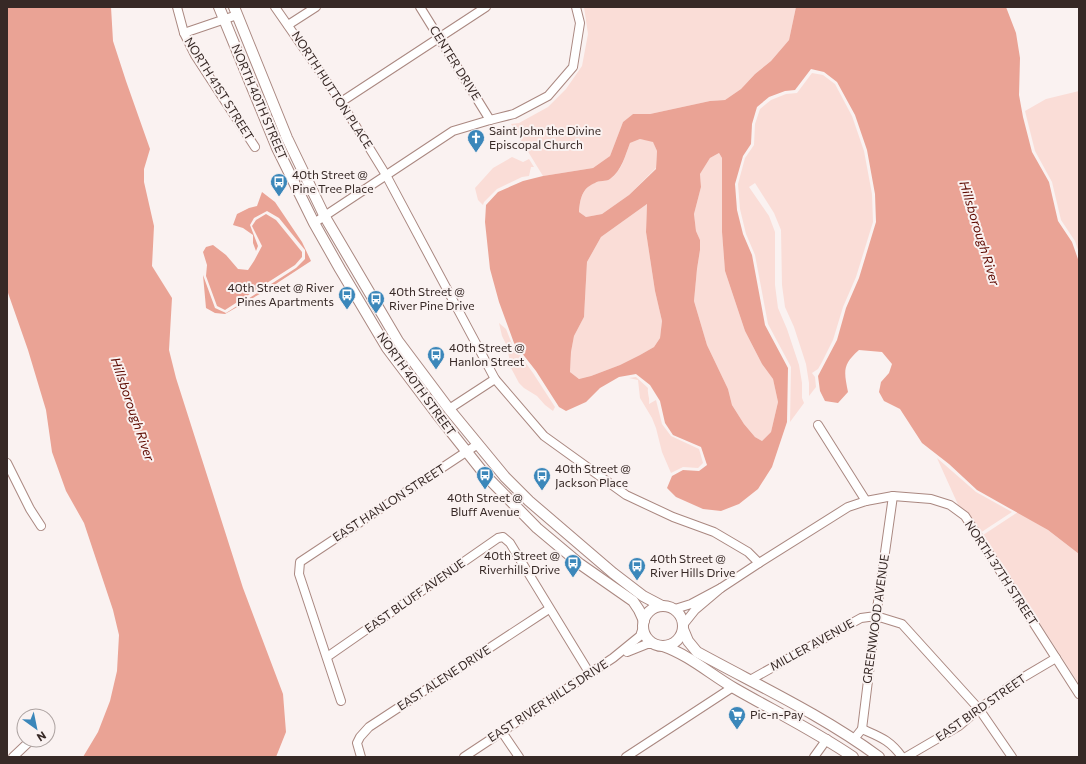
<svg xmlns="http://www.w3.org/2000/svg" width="1086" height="764" font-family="Commissioner,sans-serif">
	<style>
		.green { fill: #faddd7 }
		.water { fill: #eaa395; fill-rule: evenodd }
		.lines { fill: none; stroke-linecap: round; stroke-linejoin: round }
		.minor-casing { stroke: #aa8881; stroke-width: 10 }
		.major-casing { stroke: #aa8881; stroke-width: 12 }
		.minor { stroke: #fff; stroke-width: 8 }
		.major { stroke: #fff; stroke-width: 10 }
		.labels { text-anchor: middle; stroke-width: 4; stroke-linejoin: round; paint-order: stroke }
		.street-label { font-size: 12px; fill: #372926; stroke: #faf2f1 }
		.poi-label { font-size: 12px; fill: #372926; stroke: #faf2f1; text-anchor: start }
		.water-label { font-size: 13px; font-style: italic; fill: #5f0b02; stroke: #faf2f1 }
	</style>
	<rect width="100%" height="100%" fill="#faf2f1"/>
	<!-- green -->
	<g class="green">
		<polygon points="584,7 796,7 789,40 771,61 755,74 741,89 725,100 710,101 650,114 633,114 623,122 610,156 593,168 543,176 511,124 519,123 548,107 566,89 582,66 588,34"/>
		<polygon points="812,73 823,75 835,84 852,116 864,151 872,194 873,222 856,277 843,307 833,340 822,362 818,369 812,373 815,377 816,387 809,396 809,383 806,364 794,327 785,307 782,285 781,230 774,213 755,183 749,187 769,216 775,232 775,285 778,308 787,329 799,365 802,383 802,398 804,403 790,422 791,367 768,324 755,255 746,234 740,209 738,184 745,158 754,145 755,124 760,109 771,100 786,94 797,93"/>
		<polygon points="1079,91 1079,253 1075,241 1061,220 1052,182 1035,151 1025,111 1046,99"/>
		<path d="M640,139L653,141L657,151L656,168L629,195L602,214L586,217L579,212C580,199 582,189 594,183C599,180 606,182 610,179C622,171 625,156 630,143Z"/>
		<polygon points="719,153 722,158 722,232 725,271 745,331 762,364 773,379 778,402 771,432 762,441 755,437 744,424 732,405 728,389 707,345 694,301 697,269 700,250 700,240 696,231 694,214 701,187 700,174 710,158"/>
		<polygon points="512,157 523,162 529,159 534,167 531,167 529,176 522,177 497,189 484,202 483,205 478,200 475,188 493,168"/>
		<polygon points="647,204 646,232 655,291 662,321 660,338 654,347 640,355 620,365 591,376 579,379 570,372 571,352 574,336 584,317 587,262 601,237"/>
		<polygon points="499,323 506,329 512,344 533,373 555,407 553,411 545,405 537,396 524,388 519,383 511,368 507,346 502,336"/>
		<path d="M636,377L648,388C647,393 650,398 649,404L656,400L662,424L671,436L699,449L703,463L698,468L683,467L671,473L662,452L656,428L652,418L640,398L638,380L629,378Z"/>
		<polygon points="937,458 976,492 1012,512 980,533 960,509"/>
		<polygon points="1018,512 1048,530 1079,554 1079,684 983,535"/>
	</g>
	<!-- water -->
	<g class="water">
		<polygon points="7,7 111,7 113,41 126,81 150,149 144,169 144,182 154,226 152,266 172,298 169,350 176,378 243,588 283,694 286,732 276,757 83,757 98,732 110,701 117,671 119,635 113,610 84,523 66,491 52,452 46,410 28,350 7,290"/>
		<path d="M796,7H1006L1016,33L1020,58L1019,95L1023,117L1032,152L1049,182L1058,221L1072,242L1079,262V554L1048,530L977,490L949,464L922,443L900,409L884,401L879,392L881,382L889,373L892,364L882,352L859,350C842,365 844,371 848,392L838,403L825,401L820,391L818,376L837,340L846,308L859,278L876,222L875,194L867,150L855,115L837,82L824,72L811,69L795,90L785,91L769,97L757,107L752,124L751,144L743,156L735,184L737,210L743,234L752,255L765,325L788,368L787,422L772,467L758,489L739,504L721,511L703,509L676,497L667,488L672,476L683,470L699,471L707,465L701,447L673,435L665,423L660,401L650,385L636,374L619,377L600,388L586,402L566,411L559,407L536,371L514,343L499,302L490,269L485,222L486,205L498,192L523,181L543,176L593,168L610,156L623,122L633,114H650L710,101L725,100L741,89L755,74L771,61L789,40ZM640,139L653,142L657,151L656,169L629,195L602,214L586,217L579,212C580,199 582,188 595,183C599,180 606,182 610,179C622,170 625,156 630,143ZM719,153L722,158V232L725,271L745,331L762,364L773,379L778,402L771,432L762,441L755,437L744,424L732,405L728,389L707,345L694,301L697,269L700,250V240L696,231L694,214L701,187L700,174L710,158ZM647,204L646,232L655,291L662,321L660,338L654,347L640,355L620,365L591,376L579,379L570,372L571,352L574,336L584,317L587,262L601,237Z"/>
		<polygon points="262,192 275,202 302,242 311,261 265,291 225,314 215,313 206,308 203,275 215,308 226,313 296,268 305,259 305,250 279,218 267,211 254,218 250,225 258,246 256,251 253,243 253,235 243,228 233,225 237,214 249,208 257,206"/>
		<polygon points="266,214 276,220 302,252 302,257 295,265 225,310 217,306 206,276 207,265 203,252 206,247 213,245 226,255 238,269 248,270 254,261 262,246 252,226 256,220"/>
	</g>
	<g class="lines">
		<defs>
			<g id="minor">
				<polyline points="177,7 184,33 195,55 255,147"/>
				<polyline points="275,7 341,102 386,175 495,379 544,436 626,495 673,517 714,532 748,552 759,563"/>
				<polyline points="420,7 490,120"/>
				<polyline points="288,25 316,7"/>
				<polyline points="184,33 237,15"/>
				<polyline points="341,102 486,7"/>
				<polyline points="314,223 453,131 490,120 514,114 548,96 573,67 580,23 576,7"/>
				<polyline points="449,409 495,379"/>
				<polyline points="818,425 866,501"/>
				<polyline points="7,463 30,509 41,526"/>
				<polyline points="721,588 759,563 848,507 866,501 893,496 931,499 950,505 965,516 1079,694"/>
				<polyline points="675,609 691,604 721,588 695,610 683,625"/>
				<polyline points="627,652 647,644 655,644"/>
				<polyline points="327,657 498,538 503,537 510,543 590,674"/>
				<polyline points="750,680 861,618 876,616 902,624 979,709 1012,757"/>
				<polyline points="341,701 299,574 300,562 478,444"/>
				<path d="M862,729C880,737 890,740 902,757"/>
				<polyline points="502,732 519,757"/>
				<polyline points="854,739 862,729 876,616 893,496"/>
				<polyline points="13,757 31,740"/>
				<polyline points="361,757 357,743 360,737 369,727 549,609"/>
				<polyline points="464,757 613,658 640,636 643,627"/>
				<polyline points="626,757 733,687"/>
				<polyline points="814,757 827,739"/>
				<polyline points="906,757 959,726 979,709 1017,681 1056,658"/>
			</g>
			<g id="major">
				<polyline points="219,7 277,148 314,223 340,269 387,348 436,413 486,476 537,528 580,564 633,601 639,610 644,621"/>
				<polyline points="234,7 287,138 325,217 398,341 449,409 505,477 529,501 613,573 643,596 662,606"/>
				<circle cx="663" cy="626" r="20"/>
				<path d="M683,629L688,641L697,652C759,686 822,715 879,757"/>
				<path d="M663,646C689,655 710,674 734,688C774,711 815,731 853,757"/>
			</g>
		</defs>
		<!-- minor casing -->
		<use href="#minor" class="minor-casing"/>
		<!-- major casing -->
		<use href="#major" class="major-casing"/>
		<!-- minor -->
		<use href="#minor" class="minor"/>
		<!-- major -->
		<use href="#major" class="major"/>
	</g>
	<!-- icons -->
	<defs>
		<symbol id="church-pin" viewBox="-11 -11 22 30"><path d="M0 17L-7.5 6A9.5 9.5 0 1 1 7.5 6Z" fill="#3b87ba" stroke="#faf2f1"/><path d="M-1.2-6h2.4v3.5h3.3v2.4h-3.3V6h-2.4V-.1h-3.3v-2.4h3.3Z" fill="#fff"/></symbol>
		<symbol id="bus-pin" viewBox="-11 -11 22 30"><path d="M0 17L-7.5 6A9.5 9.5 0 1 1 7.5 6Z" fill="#3b87ba" stroke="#faf2f1"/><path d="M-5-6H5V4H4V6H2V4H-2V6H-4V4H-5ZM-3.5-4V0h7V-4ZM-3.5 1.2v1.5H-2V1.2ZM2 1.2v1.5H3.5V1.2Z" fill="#fff"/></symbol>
		<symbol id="supermarket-pin" viewBox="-11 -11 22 30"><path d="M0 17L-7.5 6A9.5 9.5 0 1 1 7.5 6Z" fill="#3b87ba" stroke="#faf2f1"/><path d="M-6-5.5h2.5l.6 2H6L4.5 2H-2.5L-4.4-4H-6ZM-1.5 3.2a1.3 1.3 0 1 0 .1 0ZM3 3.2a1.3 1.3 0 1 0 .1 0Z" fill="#fff"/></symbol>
	</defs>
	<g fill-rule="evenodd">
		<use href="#church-pin" x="466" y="128" width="20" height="27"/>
		<use href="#bus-pin" x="269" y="172" width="20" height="27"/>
		<use href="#bus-pin" x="337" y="285" width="20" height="27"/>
		<use href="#bus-pin" x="366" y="289" width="20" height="27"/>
		<use href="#bus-pin" x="426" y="345" width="20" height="27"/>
		<use href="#bus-pin" x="475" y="465" width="20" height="27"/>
		<use href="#bus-pin" x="532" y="466" width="20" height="27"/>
		<use href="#bus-pin" x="563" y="553" width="20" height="27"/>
		<use href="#bus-pin" x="627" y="556" width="20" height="27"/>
		<use href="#supermarket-pin" x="727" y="705" width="20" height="27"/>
	</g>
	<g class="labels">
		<!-- street labels -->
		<g class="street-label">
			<text transform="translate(455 63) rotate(58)" y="4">CENTER DRIVE</text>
			<text transform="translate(219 89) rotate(58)" y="4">NORTH 41ST STREET</text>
			<text transform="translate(332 90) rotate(57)" y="4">NORTH HUTTON PLACE</text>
			<text transform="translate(259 102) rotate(67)" y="4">NORTH 40TH STREET</text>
			<text transform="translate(416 384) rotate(54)" y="4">NORTH 40TH STREET</text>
			<text transform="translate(389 503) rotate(-33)" y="4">EAST HANLON STREET</text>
			<text transform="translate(1001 573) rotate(57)" y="4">NORTH 37TH STREET</text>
			<text transform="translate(415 596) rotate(-35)" y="4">EAST BLUFF AVENUE</text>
			<text transform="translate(876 619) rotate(-82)" y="4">GREENWOOD AVENUE</text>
			<text transform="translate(812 645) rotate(-29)" y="4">MILLER AVENUE</text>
			<text transform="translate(444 678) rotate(-33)" y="4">EAST ALENE DRIVE</text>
			<text transform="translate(548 701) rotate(-33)" y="4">EAST RIVER HILLS DRIVE</text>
			<text transform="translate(981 708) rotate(-35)" y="4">EAST BIRD STREET</text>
		</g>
		<!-- poi labels -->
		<g class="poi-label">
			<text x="489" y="135">Saint John the Divine<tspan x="489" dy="14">Episcopal Church</tspan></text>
			<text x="292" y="179">40th Street @<tspan x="292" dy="14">Pine Tree Place</tspan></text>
			<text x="334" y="292" text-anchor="end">40th Street @ River<tspan x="334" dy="14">Pines Apartments</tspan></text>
			<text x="389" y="296">40th Street @<tspan x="389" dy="14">River Pine Drive</tspan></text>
			<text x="449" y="352">40th Street @<tspan x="449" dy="14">Hanlon Street</tspan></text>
			<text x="555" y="473">40th Street @<tspan x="555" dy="14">Jackson Place</tspan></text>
			<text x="485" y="502" text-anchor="middle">40th Street @<tspan x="485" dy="14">Bluff Avenue</tspan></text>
			<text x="560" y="560" text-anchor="end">40th Street @<tspan x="560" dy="14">Riverhills Drive</tspan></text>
			<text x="650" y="563">40th Street @<tspan x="650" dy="14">River Hills Drive</tspan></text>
			<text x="750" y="719">Pic-n-Pay</text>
		</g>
		<!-- water labels -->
		<g class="water-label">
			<text transform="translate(980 233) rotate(73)" y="5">Hillsborough River</text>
			<text transform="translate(133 409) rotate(71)" y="5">Hillsborough River</text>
		</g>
	</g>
	<!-- border -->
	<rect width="1086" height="764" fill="none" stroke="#372926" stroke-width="16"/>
	<!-- north arrow -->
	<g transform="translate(36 728) rotate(147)"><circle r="19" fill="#faf2f1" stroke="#aca2a0"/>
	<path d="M0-3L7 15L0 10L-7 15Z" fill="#3b87ba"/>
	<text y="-6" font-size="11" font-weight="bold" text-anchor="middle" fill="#372926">N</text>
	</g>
</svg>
